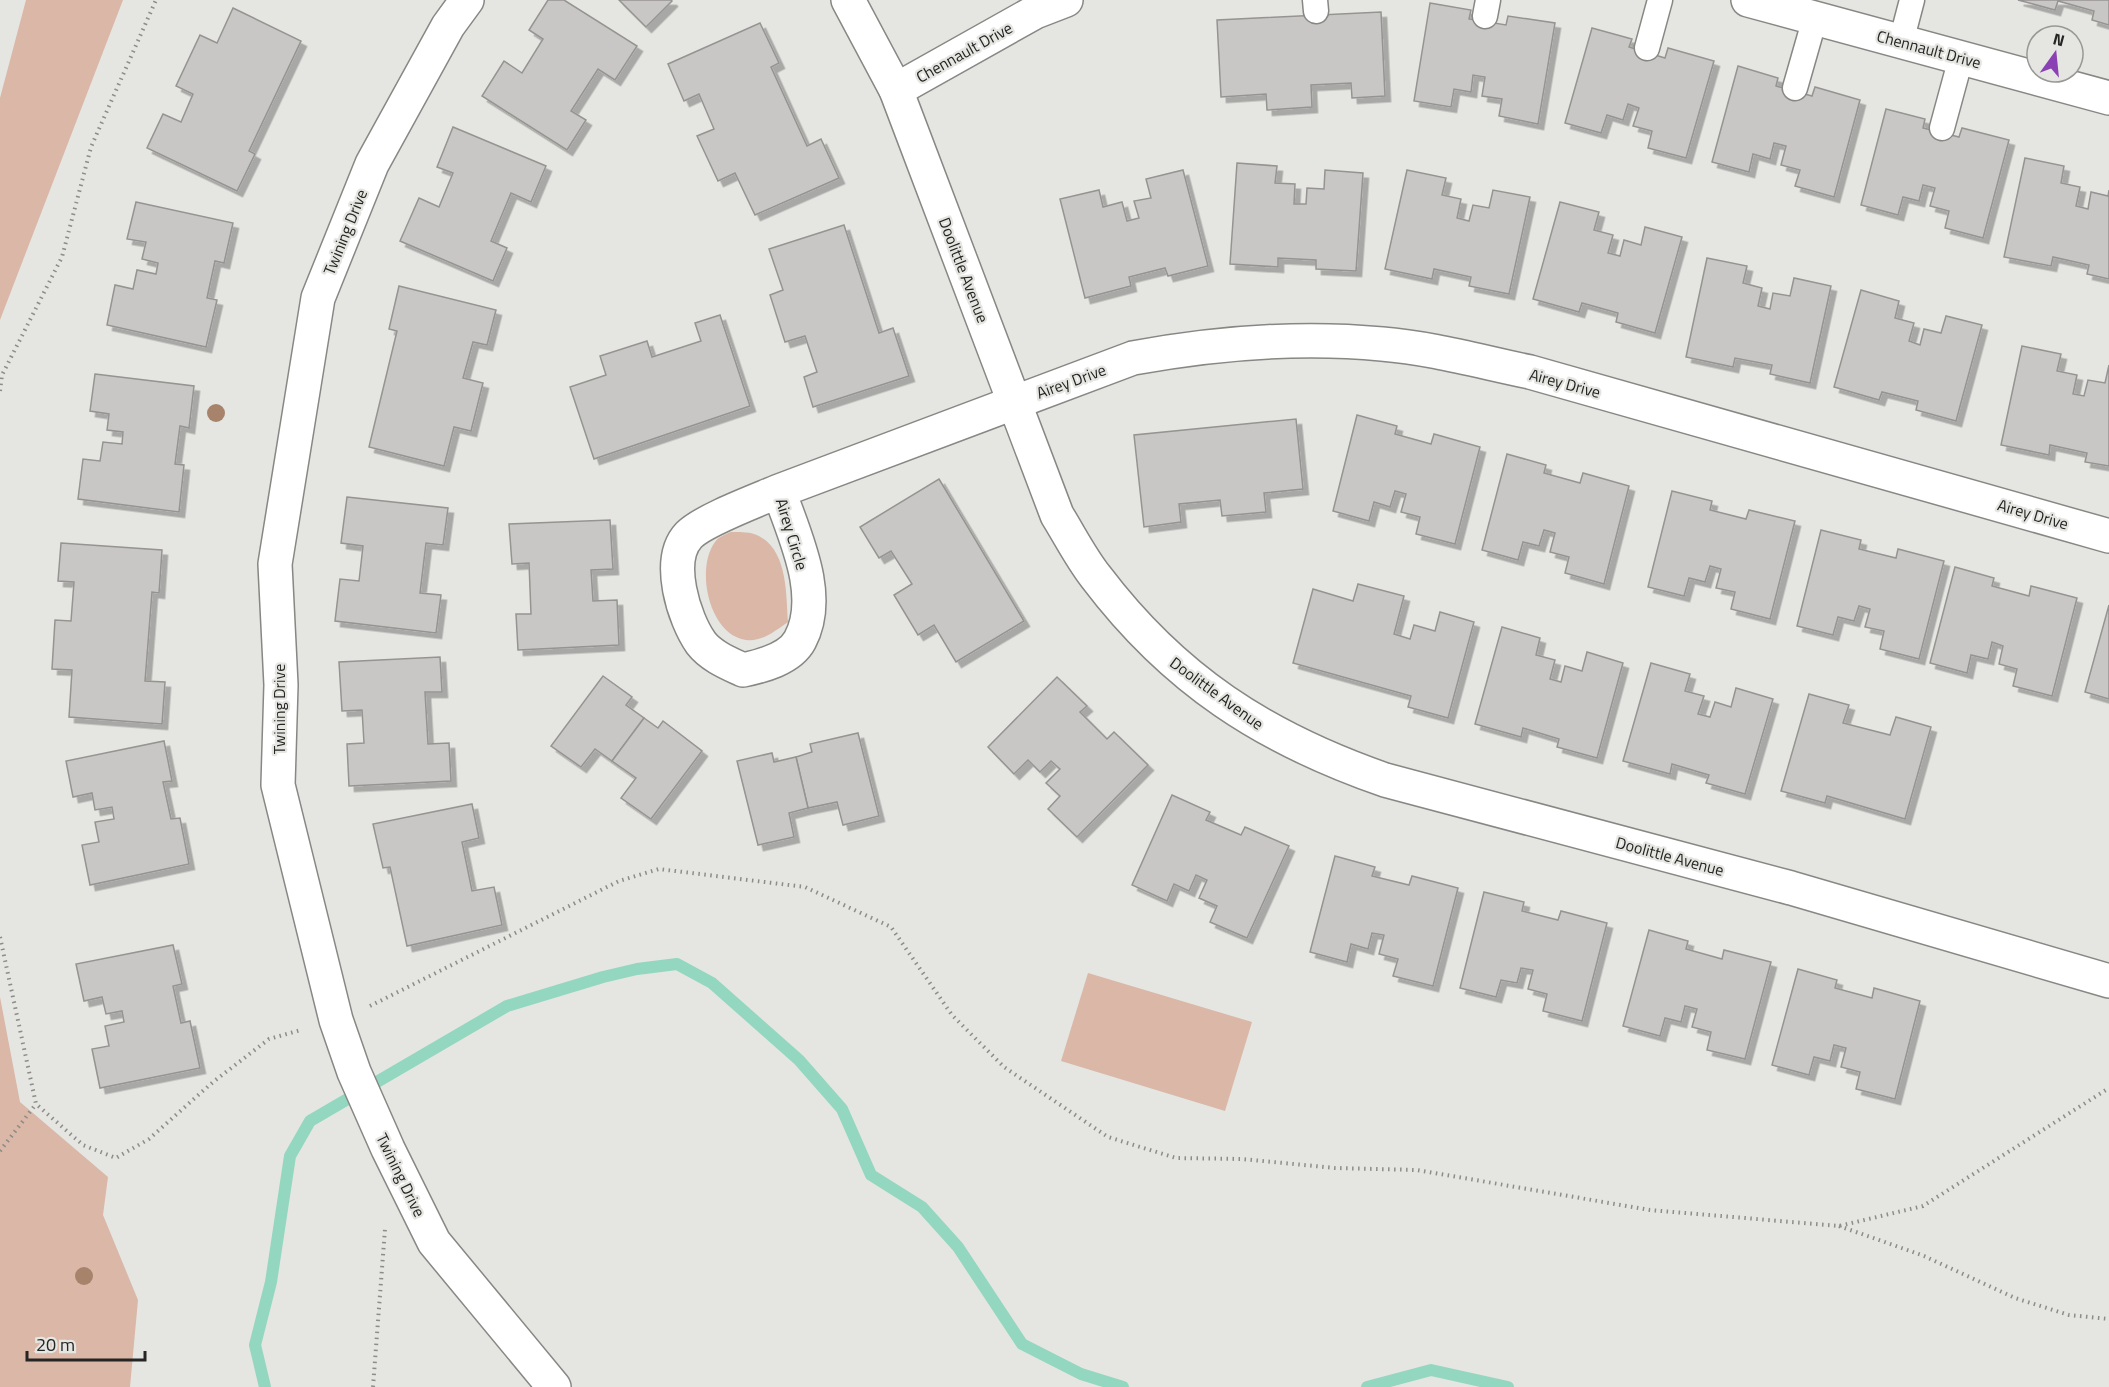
<svg xmlns="http://www.w3.org/2000/svg" width="2109" height="1387" font-family="'Titillium Web',sans-serif">
	<style>
		.green { fill: #dab7a7 }
		.lines { fill: none; stroke-linecap: round; stroke-linejoin: round }
		.stream { stroke: #93d7c0; stroke-width: 12 }
		.building { fill: #c9c7c5; stroke: #969492; stroke-width: 1.5; filter: url(#shadow) }
		.lane-casing { stroke: #878784; stroke-width: 27 }
		.street-casing { stroke: #878784; stroke-width: 36 }
		.path { stroke: #8c8c89; stroke-width: 4; stroke-dasharray: 1.5 4.5; stroke-linecap: butt }
		.lane { stroke: #fff; stroke-width: 24 }
		.street { stroke: #fff; stroke-width: 33 }
		.tree { fill: #a8836c }
		.labels { text-anchor: middle; stroke-width: 4.5; stroke-linejoin: round; paint-order: stroke }
		.street-label { font-size: 16px; fill: #252523; stroke: #e5e6e2 }
	</style>
	<defs>
		<filter id="shadow"><feDropShadow dx="5.5" dy="5.5" stdDeviation="0" flood-color="#0004"/></filter>
	</defs>
	<rect width="100%" height="100%" fill="#e5e6e2"/>
	<!-- green -->
	<g class="green">
		<polygon points="26,0 123,0 0,320 0,98"/>
		<path d="M731,532C738,532 748,532 754,534C788,546 786,594 788,622C775,631 762,642 746,640C709,635 695,569 715,542C718,537 726,534 731,532Z"/>
		<polygon points="1088,973 1252,1022 1225,1111 1061,1061"/>
		<polygon points="0,997 20,1102 108,1177 103,1215 138,1300 130,1387 0,1387"/>
	</g>
	<g class="lines">
		<!-- stream -->
		<g class="stream">
			<polyline points="265,1387 255,1345 271,1282 290,1156 310,1121 507,1006 603,977 637,969 677,964 712,983 799,1060 842,1109 871,1175 922,1207 958,1247 1022,1344 1081,1374 1123,1387"/>
			<polyline points="1367,1387 1431,1370 1508,1387"/>
		</g>
	</g>
	<!-- building -->
	<g class="building">
		<polygon points="548,0 564,0 637,46 615,80 598,69 571,111 586,120 567,150 482,96 504,61 522,73 543,39 529,30"/>
		<polygon points="619,0 671,0 672,1 646,27"/>
		<polygon points="2018,0 2109,0 2109,25 2092,20 2094,11 2058,1 2055,10"/>
		<polygon points="1430,3 1471,10 1469,19 1506,25 1508,16 1555,23 1538,124 1499,116 1502,99 1482,96 1485,77 1473,75 1471,92 1454,89 1451,107 1414,101"/>
		<polygon points="233,8 301,41 249,151 255,154 237,191 147,148 163,114 181,122 193,94 176,86 200,35 217,43"/>
		<polygon points="1381,12 1385,96 1352,98 1351,83 1311,85 1312,107 1267,110 1266,94 1221,97 1217,20"/>
		<polygon points="760,23 779,63 771,67 807,146 821,139 839,178 755,215 735,173 718,181 697,136 714,129 699,94 684,101 668,64"/>
		<polygon points="1592,28 1632,39 1629,47 1665,58 1668,48 1714,61 1686,158 1648,148 1652,131 1633,126 1639,108 1628,104 1623,120 1607,115 1601,133 1565,123"/>
		<polygon points="1738,66 1778,78 1776,86 1812,96 1815,87 1860,100 1834,197 1795,186 1800,170 1781,165 1786,146 1774,143 1770,159 1753,154 1749,172 1712,162"/>
		<polygon points="1886,109 1925,119 1923,128 1959,137 1962,128 2009,140 1983,238 1945,228 1949,211 1930,206 1935,188 1923,185 1919,201 1903,197 1898,215 1861,205"/>
		<polygon points="453,127 546,166 531,202 511,193 491,241 507,248 493,281 400,241 419,198 439,207 453,173 437,167"/>
		<polygon points="2025,158 2064,166 2061,183 2080,187 2076,206 2088,209 2091,192 2108,196 2109,190 2109,279 2087,274 2089,265 2053,257 2051,266 2004,257"/>
		<polygon points="1237,163 1277,166 1275,183 1295,184 1294,204 1306,204 1307,188 1324,189 1325,170 1363,173 1356,271 1316,269 1316,260 1278,258 1278,267 1230,264"/>
		<polygon points="1183,170 1208,266 1168,276 1165,268 1129,277 1131,286 1085,298 1060,199 1099,190 1103,207 1122,202 1127,221 1139,218 1134,201 1151,198 1146,179"/>
		<polygon points="1407,170 1446,178 1442,195 1461,199 1457,218 1469,221 1473,205 1489,208 1493,190 1530,197 1509,294 1469,286 1471,277 1434,269 1432,279 1385,269"/>
		<polygon points="136,202 233,223 224,263 215,261 207,298 217,300 206,347 107,325 115,285 133,289 137,270 156,274 158,263 142,259 146,242 127,239"/>
		<polygon points="1560,202 1599,212 1594,230 1613,235 1608,253 1620,256 1624,240 1641,245 1645,227 1682,237 1655,333 1616,322 1618,313 1582,303 1579,312 1533,299"/>
		<polygon points="844,225 879,333 893,328 909,376 813,407 804,377 817,372 805,336 785,342 770,295 783,290 769,249"/>
		<polygon points="1707,258 1747,266 1743,283 1762,288 1758,306 1770,309 1773,293 1790,296 1794,278 1831,286 1810,383 1770,374 1772,365 1735,358 1733,367 1686,357"/>
		<polygon points="399,286 496,310 487,345 473,342 463,378 483,383 471,431 454,427 444,466 369,447 397,331 389,329"/>
		<polygon points="1861,290 1899,301 1895,318 1914,323 1909,341 1920,345 1924,329 1941,333 1946,316 1982,325 1956,421 1916,410 1918,401 1882,392 1879,400 1834,387"/>
		<polygon points="720,315 750,406 594,459 570,387 606,375 600,356 647,341 652,357 701,341 695,323"/>
		<polygon points="2022,346 2061,354 2057,371 2077,375 2073,394 2084,396 2088,380 2105,383 2109,365 2109,466 2085,462 2087,453 2050,445 2049,455 2001,445"/>
		<polygon points="95,374 194,386 189,428 180,426 175,464 184,465 179,512 78,499 83,459 100,461 103,442 122,444 123,432 107,430 109,414 90,411"/>
		<polygon points="1357,415 1397,426 1395,434 1431,444 1434,434 1480,447 1455,544 1416,534 1420,517 1401,512 1406,494 1395,491 1390,507 1374,502 1369,521 1333,511"/>
		<polygon points="1296,419 1303,489 1264,493 1266,512 1222,516 1220,500 1179,504 1181,522 1144,527 1134,435"/>
		<polygon points="1507,454 1546,465 1544,473 1580,483 1583,473 1629,486 1604,584 1565,573 1569,557 1550,552 1555,533 1544,530 1539,546 1523,542 1518,560 1482,550"/>
		<polygon points="939,479 1024,621 956,662 934,625 918,635 894,595 912,584 891,551 879,558 860,527"/>
		<polygon points="1672,491 1712,501 1710,510 1746,519 1749,510 1795,521 1770,619 1731,609 1735,592 1716,588 1721,569 1710,566 1705,582 1689,578 1684,596 1648,587"/>
		<polygon points="347,497 448,508 443,545 426,543 420,593 441,595 436,633 335,621 340,579 359,581 363,546 341,543"/>
		<polygon points="610,520 613,569 591,570 593,601 617,600 619,645 518,650 516,614 531,614 529,563 512,564 509,524"/>
		<polygon points="1821,530 1861,540 1859,549 1896,558 1898,549 1944,561 1919,659 1880,649 1884,631 1865,627 1870,609 1859,606 1854,621 1838,617 1833,635 1797,626"/>
		<polygon points="61,543 162,550 159,593 152,592 145,681 165,682 162,724 69,717 72,670 52,669 55,620 71,621 74,582 58,581"/>
		<polygon points="1955,567 1994,578 1992,586 2029,596 2031,586 2077,598 2052,696 2013,686 2017,669 1999,664 2003,646 1992,642 1988,659 1971,655 1967,673 1930,663"/>
		<polygon points="1358,584 1404,596 1394,634 1410,639 1414,625 1435,631 1440,612 1474,622 1448,718 1408,707 1411,696 1293,663 1313,589 1353,601"/>
		<polygon points="2109,605 2109,699 2085,692"/>
		<polygon points="1502,627 1540,638 1536,655 1555,660 1550,679 1561,682 1565,666 1582,671 1587,652 1623,663 1597,758 1557,747 1559,739 1523,728 1521,737 1475,724"/>
		<polygon points="440,657 442,692 425,692 428,744 449,743 451,781 349,786 347,744 364,743 362,710 342,711 339,662"/>
		<polygon points="1651,663 1690,674 1685,691 1704,696 1698,714 1710,717 1715,702 1731,707 1736,688 1773,699 1745,794 1706,783 1709,775 1672,764 1670,774 1623,761"/>
		<polygon points="603,676 632,697 626,705 644,718 612,761 595,749 581,767 551,746"/>
		<polygon points="1057,677 1087,706 1080,712 1107,739 1114,732 1148,765 1077,837 1048,809 1060,796 1046,783 1060,769 1051,761 1040,772 1028,760 1014,774 988,747"/>
		<polygon points="1809,694 1849,705 1843,723 1890,735 1896,717 1931,727 1905,819 1827,796 1825,803 1781,791"/>
		<polygon points="644,718 658,728 663,721 702,751 651,819 621,798 636,778 612,761"/>
		<polygon points="858,733 879,816 843,825 837,802 808,808 796,757 812,752 810,744"/>
		<polygon points="164,741 172,781 163,782 171,819 180,818 189,864 90,885 82,845 99,842 95,822 114,819 112,807 95,810 92,793 73,797 66,761"/>
		<polygon points="772,753 774,762 796,757 808,808 789,813 794,837 758,845 737,761"/>
		<polygon points="1172,795 1210,812 1206,820 1241,835 1245,827 1289,846 1247,938 1210,922 1217,906 1199,898 1207,880 1196,875 1189,891 1174,884 1167,901 1132,885"/>
		<polygon points="472,804 479,838 462,842 472,891 494,887 502,925 407,946 390,867 383,868 373,824"/>
		<polygon points="1335,856 1375,867 1372,876 1409,885 1412,876 1458,888 1433,986 1393,976 1398,959 1379,954 1384,935 1372,933 1368,949 1351,944 1347,962 1310,952"/>
		<polygon points="1484,892 1524,902 1522,911 1558,920 1561,911 1607,923 1582,1021 1543,1011 1547,994 1528,989 1533,970 1521,968 1517,983 1501,980 1496,997 1460,988"/>
		<polygon points="1649,930 1688,941 1686,949 1722,959 1724,950 1771,962 1745,1059 1707,1050 1711,1032 1692,1027 1697,1009 1685,1006 1681,1022 1665,1018 1660,1036 1623,1026"/>
		<polygon points="173,945 182,984 173,986 181,1023 190,1021 200,1068 100,1088 92,1049 109,1046 105,1026 124,1022 122,1011 106,1014 102,997 84,1001 76,964"/>
		<polygon points="1798,969 1837,980 1835,988 1872,998 1874,988 1920,1001 1895,1099 1856,1089 1860,1072 1841,1067 1846,1048 1834,1045 1830,1061 1814,1057 1809,1075 1772,1065"/>
	</g>
	<g class="lines">
		<defs>
			<g id="lane">
				<polyline points="1315,0 1316,11"/>
				<polyline points="1485,16 1488,0"/>
				<polyline points="1901,42 1912,0"/>
				<polyline points="1647,48 1660,0"/>
				<polyline points="1795,88 1815,18"/>
				<polyline points="1942,128 1961,58"/>
			</g>
			<g id="street">
				<polyline points="467,0 448,26 372,164 318,298 275,564 281,685 278,785 336,1020 354,1072 388,1149 434,1242 554,1387"/>
				<path d="M848,0L896,90L1057,515C1070,536 1081,558 1096,577C1174,680 1264,738 1385,780L1791,888L2109,981"/>
				<polyline points="1748,0 2109,98"/>
				<polyline points="896,90 1035,12 1066,0"/>
				<path d="M779,491C794,535 824,595 800,640C790,659 762,666 743,670C728,663 711,656 701,643C684,619 665,560 689,535C704,520 758,500 779,491L1133,358C1215,343 1299,336 1382,344C1432,348 1481,362 1530,372L2109,536"/>
			</g>
		</defs>
		<!-- lane casing -->
		<use href="#lane" class="lane-casing"/>
		<!-- street casing -->
		<use href="#street" class="street-casing"/>
		<!-- path -->
		<g class="path">
			<polyline points="0,391 2,375 62,257 91,147 156,0"/>
			<polyline points="0,937 36,1104 83,1145 116,1158 149,1139 213,1082 269,1039 301,1030"/>
			<polyline points="370,1006 619,881 659,869 805,887 891,927 952,1015 1004,1067 1108,1137 1176,1158 1242,1159 1335,1168 1417,1170 1650,1210 1839,1226 1923,1206 2109,1088"/>
			<polyline points="0,1151 36,1104"/>
			<polyline points="1839,1226 1924,1256 2015,1298 2069,1315 2109,1319"/>
			<polyline points="373,1387 385,1229"/>
		</g>
		<!-- lane -->
		<use href="#lane" class="lane"/>
		<!-- street -->
		<use href="#street" class="street"/>
	</g>
	<!-- trees -->
	<g class="tree">
		<circle cx="216" cy="413" r="9"/>
		<circle cx="84" cy="1276" r="9"/>
	</g>
	<g class="labels">
		<!-- street labels -->
		<g class="street-label">
			<text transform="translate(1929 49) rotate(15)" y="6">Chennault Drive</text>
			<text transform="translate(964 52) rotate(-29)" y="6">Chennault Drive</text>
			<text transform="translate(345 232) rotate(-68)" y="6">Twining Drive</text>
			<text transform="translate(964 270) rotate(69)" y="6">Doolittle Avenue</text>
			<text transform="translate(1071 381) rotate(-20)" y="6">Airey Drive</text>
			<text transform="translate(1565 383) rotate(15)" y="6">Airey Drive</text>
			<text transform="translate(2033 514) rotate(16)" y="6">Airey Drive</text>
			<text transform="translate(792 534) rotate(73)" y="6">Airey Circle</text>
			<text transform="translate(1217 693) rotate(36)" y="6">Doolittle Avenue</text>
			<text transform="translate(279 709) rotate(-90)" y="6">Twining Drive</text>
			<text transform="translate(1670 856) rotate(15)" y="6">Doolittle Avenue</text>
			<text transform="translate(401 1175) rotate(64)" y="6">Twining Drive</text>
		</g>
	</g>
	<!-- north arrow -->
	<g transform="translate(2055 54) rotate(15)"><circle r="28" fill="#e5e6e2" stroke="#989996" stroke-width="1.5"/>
	<path d="M0-4.5L10 22L0 15L-10 22Z" fill="#8a41b4"/>
	<text y="-9" font-size="16" font-weight="bold" text-anchor="middle" fill="#252523">N</text>
	</g>
	<!-- scale -->
	<path d="M27 1351v9h118v-9" fill="none" stroke="#252523" stroke-width="3"/>
	<text x="36" y="1351" font-size="18" fill="#252523" stroke="#e5e6e2" stroke-width="4.5" paint-order="stroke">20 m</text>
</svg>
